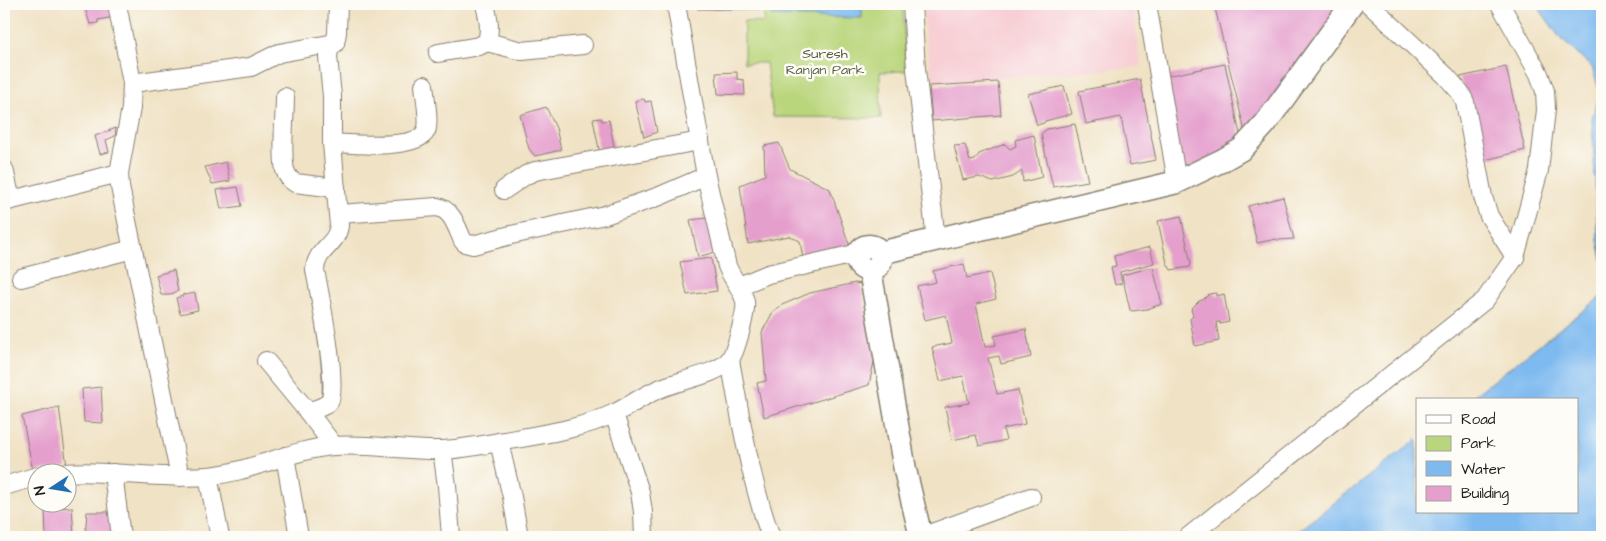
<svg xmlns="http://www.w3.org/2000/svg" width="1606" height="541" font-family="'Architects Daughter',sans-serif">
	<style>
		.built { fill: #f7cfd5 }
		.green { fill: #bad67c; stroke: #6b794c }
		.water { fill: #7ebaf0; stroke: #4d6b86 }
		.building { fill: #e59fcd }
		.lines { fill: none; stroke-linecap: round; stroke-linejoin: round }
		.minor-casing { stroke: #867f70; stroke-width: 20 }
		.major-casing { stroke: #867f70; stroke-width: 25 }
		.minor { stroke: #fff; stroke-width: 18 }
		.major { stroke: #fff; stroke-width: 22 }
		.labels { text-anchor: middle; stroke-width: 5; stroke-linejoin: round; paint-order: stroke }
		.park-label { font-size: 14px; fill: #535d3e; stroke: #fdfcf7 }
	</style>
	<rect width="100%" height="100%" fill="#fdfcf7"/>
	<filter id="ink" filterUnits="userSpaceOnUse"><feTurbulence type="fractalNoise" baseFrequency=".02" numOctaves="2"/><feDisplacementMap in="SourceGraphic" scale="10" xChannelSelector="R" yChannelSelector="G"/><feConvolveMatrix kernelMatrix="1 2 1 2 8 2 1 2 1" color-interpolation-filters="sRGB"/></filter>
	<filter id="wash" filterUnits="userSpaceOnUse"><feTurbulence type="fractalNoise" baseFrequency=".0096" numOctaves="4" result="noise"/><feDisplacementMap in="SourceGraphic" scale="20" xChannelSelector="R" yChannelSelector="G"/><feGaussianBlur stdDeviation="1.12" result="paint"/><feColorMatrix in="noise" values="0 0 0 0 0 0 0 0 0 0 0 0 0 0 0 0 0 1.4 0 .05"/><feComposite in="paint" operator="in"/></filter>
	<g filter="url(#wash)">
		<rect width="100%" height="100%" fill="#f0e2c4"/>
		<!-- built -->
		<polygon class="built" points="923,4 1133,4 1141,67 934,83 925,38"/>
		<!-- green -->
		<polygon class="green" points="764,4 903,4 906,71 880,72 881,118 773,117 766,63 744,63 744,21 764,23"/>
		<!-- water -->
		<g class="water">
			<polygon points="771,4 862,4 862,18 771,16"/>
			<polygon points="1536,4 1602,4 1602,260 1598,239 1592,118 1600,93 1592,67 1560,38"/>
			<polygon points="1602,296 1602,537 1290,537 1417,439 1417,512 1577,512 1577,400 1468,400"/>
		</g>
		<g id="blocks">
			<!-- building -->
			<g class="building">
				<polygon points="88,4 109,4 114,17 98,20 98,23 90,24 84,5"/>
				<rect x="698" y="4" width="63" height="5"/>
				<polygon points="1214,4 1347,4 1247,140"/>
				<polygon points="1225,64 1242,144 1182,173 1162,77"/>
				<polygon points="1506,67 1525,150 1481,161 1460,77"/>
				<polygon points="737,72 737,79 744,80 745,95 718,94 716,73"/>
				<polygon points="1140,79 1156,160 1130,165 1121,117 1086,124 1079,91"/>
				<polygon points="998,82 1001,115 932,121 929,86"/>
				<polygon points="1064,86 1072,114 1045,121 1044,123 1037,125 1028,94"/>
				<polygon points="644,99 645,102 651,101 657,132 644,137 635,101"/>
				<polygon points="546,107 556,128 561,150 535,156 529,149 520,115"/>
				<polygon points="601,118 602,121 609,120 615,152 600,154 593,119"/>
				<polygon points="1075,124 1088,181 1053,187 1041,134 1047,129"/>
				<polygon points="116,128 115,136 106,140 109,152 100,154 95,136"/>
				<polygon points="1034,135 1042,177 1023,182 1022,171 1013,177 993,182 979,177 963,180 954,146 965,145 970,161 975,160 979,154 1005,144 1010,149 1016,146 1015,140"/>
				<polygon points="779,143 790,169 830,189 850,247 803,259 800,241 789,236 748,244 740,185 765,175 764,146"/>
				<polygon points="226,162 230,181 212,184 205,167"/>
				<polygon points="238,187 242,206 221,209 217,190"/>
				<polygon points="1283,197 1294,239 1278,240 1276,239 1257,243 1248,206"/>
				<polygon points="1181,216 1191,264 1190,267 1171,270 1167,263 1158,221"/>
				<polygon points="707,218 715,252 698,257 690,220"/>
				<polygon points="1150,247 1154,263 1120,272 1122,283 1115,285 1111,267 1116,266 1114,256"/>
				<polygon points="711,258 717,291 687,295 680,262"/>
				<polygon points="964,264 967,278 990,273 996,299 976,304 985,347 996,345 994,336 1026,329 1031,357 1001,364 999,356 988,358 997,394 1018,390 1025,424 1003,429 1006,440 979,446 976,435 952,440 945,407 969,403 963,376 940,381 932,347 952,343 946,315 925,320 917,286 936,282 933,271"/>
				<polygon points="1153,267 1162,304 1147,309 1132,311 1130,310 1122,275"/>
				<polygon points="174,270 178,291 169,295 161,295 156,275"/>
				<polygon points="855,283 861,284 875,357 869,385 764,417 757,383 766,381 762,332 773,312 782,305 810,293"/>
				<polygon points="195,293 198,310 180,314 176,298 183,296 183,294 185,295"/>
				<polygon points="1216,293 1216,296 1224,294 1229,322 1220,324 1220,322 1216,322 1219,341 1195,346 1190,319 1193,316 1191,309 1199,301 1204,299 1209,294"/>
				<polygon points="101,387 103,423 84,422 82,389"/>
				<polygon points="59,407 67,467 33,471 22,416"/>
				<polygon points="72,507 74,537 46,537 45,509"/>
				<polygon points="87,512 115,512 117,537 85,537"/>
			</g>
		</g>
	</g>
	<g filter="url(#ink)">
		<use href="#blocks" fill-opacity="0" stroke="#867f70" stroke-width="1"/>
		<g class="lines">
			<defs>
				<g id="minor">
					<polyline points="117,4 132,83 131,108 119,173 120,187 180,477"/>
					<polyline points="912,4 916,69 936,240"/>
					<polyline points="1147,4 1177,182"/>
					<polyline points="1369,4 1446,76 1460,92 1465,102 1483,197 1489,216 1515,257"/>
					<polyline points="487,42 522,51 583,45"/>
					<path d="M438,53L479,46L487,42C491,28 488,17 485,4"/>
					<polyline points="132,83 251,67 279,53 335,43"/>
					<path d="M285,97C285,117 281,153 285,170C287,176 290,180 295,183L336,188"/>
					<path d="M332,143C351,144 417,150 426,131C430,123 425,96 424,85"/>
					<polyline points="4,169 11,200"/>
					<polyline points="504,190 526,175 535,171 700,141"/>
					<polyline points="4,202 119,173"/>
					<path d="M339,214L437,207C452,209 457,228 463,241L465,243L473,245L511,235L605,215L660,196L706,176"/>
					<polyline points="21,278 133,249"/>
					<polyline points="739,286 768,274 859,253"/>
					<path d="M730,360C741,420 750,480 771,537"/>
					<polyline points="266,361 308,412 334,446"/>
					<path d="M308,412C314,409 325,407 329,402C339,388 319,291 315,270C316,249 336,246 339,226L332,143V96L328,57L329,50L335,43L337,33L338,4"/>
					<polyline points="614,414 640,492 643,512 644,537"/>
					<polyline points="499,442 512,497 519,537"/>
					<polyline points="442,450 447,486 451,537"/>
					<polyline points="285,456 299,537"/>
					<polyline points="113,473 121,537"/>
					<path d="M51,474C103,468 156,480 208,476C251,472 290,450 333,446C369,443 406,451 442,450C464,449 487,444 510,440C545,434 581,429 615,413C632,405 646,393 664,387C681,380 720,374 730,359C736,351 747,310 745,301C741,287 732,279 727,266L706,176L676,4"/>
					<polyline points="208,476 220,537"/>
					<polyline points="4,486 38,476"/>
					<polyline points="921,537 1031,497"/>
					<polyline points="1188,537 1485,300 1515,257 1539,170 1546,110 1545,91 1539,74 1500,4"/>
				</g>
				<g id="major">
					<circle cx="869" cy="258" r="12"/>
					<polyline points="880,253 1177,182 1221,161 1242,149 1265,124 1352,4"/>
					<polyline points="870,270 905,470 921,537"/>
				</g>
			</defs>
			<!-- minor casing -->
			<use href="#minor" class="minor-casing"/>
			<!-- major casing -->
			<use href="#major" class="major-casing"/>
			<!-- minor -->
			<use href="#minor" class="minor"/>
			<!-- major -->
			<use href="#major" class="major"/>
		</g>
	</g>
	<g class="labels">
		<!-- park labels -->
		<g class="park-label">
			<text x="825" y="58">Suresh<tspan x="825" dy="16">Ranjan Park</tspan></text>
		</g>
	</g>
	<!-- margin -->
	<rect width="1606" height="541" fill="none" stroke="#fdfcf7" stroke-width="20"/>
	<!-- legend -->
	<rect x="1416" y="398" width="162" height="115" fill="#fdfcf7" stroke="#a3a29f"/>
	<rect x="1426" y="415" width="25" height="8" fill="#ffffff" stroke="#a3a29f"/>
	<text x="1461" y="424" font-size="15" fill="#1c1c1c">Road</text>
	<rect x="1426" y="436" width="25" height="15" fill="#bad67c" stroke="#a3a29f"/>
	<text x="1461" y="448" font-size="15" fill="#1c1c1c">Park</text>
	<rect x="1426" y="461" width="25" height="15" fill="#7ebaf0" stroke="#a3a29f"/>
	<text x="1461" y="474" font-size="15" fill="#1c1c1c">Water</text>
	<rect x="1426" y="486" width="25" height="15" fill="#e59fcd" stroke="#a3a29f"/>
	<text x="1461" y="498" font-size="15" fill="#1c1c1c">Building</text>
	<!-- north arrow -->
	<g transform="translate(52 488) rotate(258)"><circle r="24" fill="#fdfcf7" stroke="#a3a29f"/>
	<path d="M0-4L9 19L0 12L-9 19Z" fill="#1f6fb2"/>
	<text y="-8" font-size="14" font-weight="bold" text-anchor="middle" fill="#1c1c1c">N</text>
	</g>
</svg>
